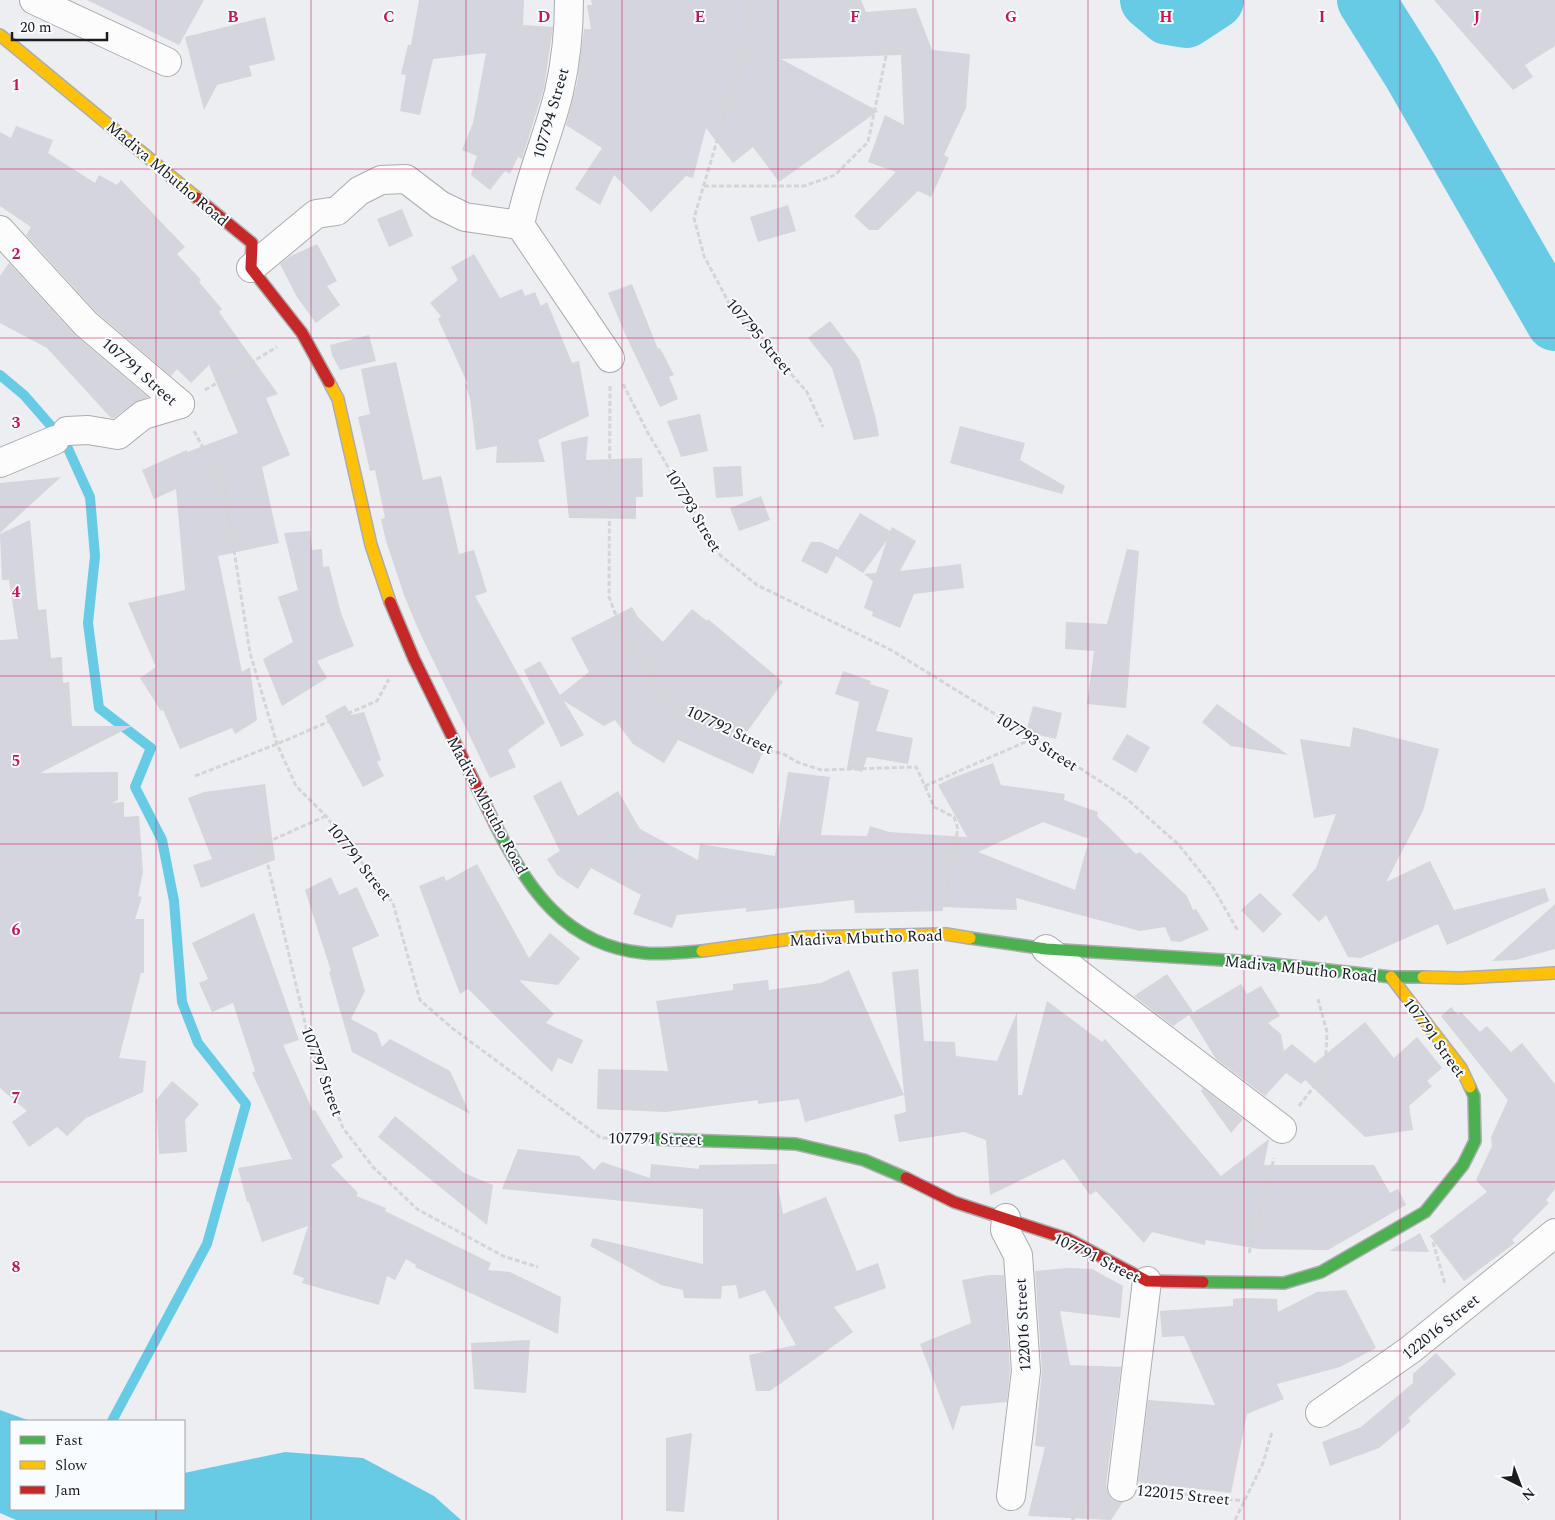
<svg xmlns="http://www.w3.org/2000/svg" width="1555" height="1520" font-family="Spectral,serif">
	<style>
		.water { fill: #68cbe6 }
		.lines { fill: none; stroke-linecap: round; stroke-linejoin: round }
		.stream { stroke: #68cbe6; stroke-width: 10 }
		.river { stroke: #68cbe6; stroke-width: 58 }
		.building { fill: #d4d5dd; fill-rule: evenodd }
		.street-casing { stroke: #abadaf; stroke-width: 30 }
		.fast-casing { stroke: #abadaf; stroke-width: 14 }
		.slow-casing { stroke: #abadaf; stroke-width: 14 }
		.jam-casing { stroke: #abadaf; stroke-width: 14 }
		.path { stroke: #d4d5d7; stroke-width: 3; stroke-dasharray: 5 2.5; stroke-linecap: butt }
		.street { stroke: #fcfcfd; stroke-width: 28 }
		.fast { stroke: #4caf50; stroke-width: 11 }
		.slow { stroke: #ffc107; stroke-width: 11 }
		.jam { stroke: #c62828; stroke-width: 11 }
		.grid { fill: none; stroke: #c2185b; stroke-width: 1; stroke-opacity: 0.55 }
		.labels { text-anchor: middle; stroke-width: 4; stroke-linejoin: round; paint-order: stroke }
		.street-label { font-size: 16px; fill: #1b1d1f; stroke: #f8fbff }
		.grid-label { font-size: 16px; text-anchor: middle; font-weight: bold; fill: #c2185b; stroke: #f8fbff; stroke-width: 4; stroke-linejoin: round; paint-order: stroke }
	</style>
	<rect width="100%" height="100%" fill="#eceef1"/>
	<!-- water -->
	<polygon class="water" points="0,1410 30,1421 11,1421 11,1509 184,1509 184,1473 285,1452 363,1458 434,1496 461,1520 16,1520 0,1513"/>
	<g class="lines">
		<!-- stream -->
		<polyline class="stream" points="0,375 24,395 65,442 90,497 95,556 88,623 99,708 151,748 135,787 162,840 174,901 182,1002 198,1043 246,1104 207,1244 112,1421"/>
		<!-- river -->
		<g class="river">
			<polyline points="1149,0 1168,16 1186,19 1215,0"/>
			<polyline points="1366,0 1412,73 1555,322"/>
		</g>
	</g>
	<!-- building -->
	<g class="building">
		<polygon points="87,0 204,0 179,45"/>
		<polygon points="419,0 524,0 523,25 553,27 544,88 522,159 518,157 510,174 505,171 490,190 471,175 477,156 462,150 473,123 486,53 433,59 420,115 400,111 406,75 401,74 408,45 411,45"/>
		<polygon points="591,0 861,0 866,12 916,8 932,50 970,54 966,108 944,155 949,158 931,197 918,191 878,230 869,230 854,216 896,172 868,162 885,115 904,125 901,55 781,59 878,111 779,182 753,147 733,163 706,128 693,178 686,176 651,212 614,175 600,205 575,189 602,148 566,125 577,83 584,29 591,29 587,5 592,5"/>
		<polygon points="1434,0 1555,0 1555,46 1525,65 1533,77 1513,90"/>
		<polygon points="265,17 275,60 249,66 252,76 217,85 204,110 185,37"/>
		<polygon points="16,126 53,140 48,153 95,183 99,175 117,185 121,180 185,247 177,254 201,280 199,282 222,309 219,312 278,394 266,398 290,455 262,467 279,543 218,556 242,672 250,667 257,720 235,734 232,728 180,749 163,710 161,711 140,678 156,667 128,603 185,590 176,489 154,499 142,470 187,450 187,452 238,433 209,365 191,383 177,369 171,376 97,313 26,235 31,227 0,206 0,132 11,138"/>
		<polygon points="788,205 796,231 758,242 750,217"/>
		<polygon points="402,209 413,236 389,247 377,219"/>
		<polygon points="317,244 337,281 327,286 340,305 316,323 297,297 280,264 289,257"/>
		<polygon points="474,254 500,298 522,289 525,296 535,292 541,306 547,302 572,363 579,361 589,416 538,440 545,462 496,463 497,446 476,450 470,398 465,385 468,384 438,319 441,316 430,303 458,280 451,267"/>
		<polygon points="9,263 76,336 148,397 134,403 114,418 111,418 47,348 0,323 0,276"/>
		<polygon points="632,284 658,349 660,348 674,375 669,377 678,399 660,407 626,336 608,293"/>
		<polygon points="830,321 859,359 875,415 879,436 854,440 832,368 808,338"/>
		<polygon points="369,335 376,361 340,370 332,355 330,345"/>
		<polygon points="396,362 423,480 441,476 459,554 474,550 487,592 475,596 545,723 508,750 516,767 490,778 418,629 404,595 386,541 381,519 385,518 375,470 370,471 358,417 370,414 361,369"/>
		<polygon points="700,414 708,451 681,457 667,421"/>
		<polygon points="960,426 1025,443 1020,460 1065,486 1062,494 950,463"/>
		<polygon points="588,436 586,460 642,458 643,497 636,497 636,519 569,518 561,442"/>
		<polygon points="741,466 743,496 716,498 713,467"/>
		<polygon points="61,477 29,506 0,533 0,483"/>
		<polygon points="761,496 770,520 739,531 730,508"/>
		<polygon points="860,513 890,531 892,527 916,541 900,571 961,564 964,588 914,594 900,628 872,616 873,612 864,608 873,581 864,574 876,573 887,540 863,573 836,556 827,574 801,561 811,542 821,542 838,550"/>
		<polygon points="30,520 38,610 46,609 51,658 62,657 63,683 69,682 72,726 132,726 40,773 118,772 118,800 111,803 124,802 124,817 139,816 143,872 138,896 142,897 135,919 144,919 144,973 141,973 119,1058 146,1061 143,1092 86,1118 67,1136 57,1127 29,1147 12,1122 27,1111 0,1088 0,640 18,639 9,580 2,580 0,534"/>
		<polygon points="310,531 312,550 322,549 323,567 329,566 341,613 354,646 317,661 327,678 282,706 263,659 293,642 278,597 298,590 284,533"/>
		<polygon points="1127,549 1139,551 1126,708 1087,704 1094,651 1065,649 1066,622 1107,624"/>
		<polygon points="632,607 638,617 663,642 692,609 707,621 708,619 783,682 741,740 764,750 753,774 678,740 664,763 633,744 615,720 604,726 564,701 584,735 561,747 524,670 540,661 560,695 589,672 571,638"/>
		<polygon points="843,671 871,681 870,684 889,690 876,731 913,738 908,764 867,757 862,772 847,768 859,702 835,694"/>
		<polygon points="1217,704 1288,755 1231,746 1202,722"/>
		<polygon points="345,705 351,715 364,712 381,760 377,762 384,776 363,787 325,716"/>
		<polygon points="1033,706 1062,713 1056,739 1026,732"/>
		<polygon points="1353,727 1439,749 1423,811 1386,882 1430,861 1454,910 1545,888 1549,901 1447,945 1438,924 1361,958 1348,957 1326,915 1319,922 1292,895 1316,868 1336,814 1314,818 1300,739 1350,747"/>
		<polygon points="1127,734 1150,747 1136,773 1112,759"/>
		<path d="M993,763L1001,785L1065,794L1064,800L1098,812L1097,816L1136,854L1140,852L1187,896L1193,910L1196,909L1209,930L1180,942L1171,941L1165,927L1140,931L1016,898L1017,910L943,907V911L855,913L854,900L746,912V908L677,915L672,928L633,914L641,895L591,868L578,889L557,875L547,859L560,851L533,796L561,781L578,816L618,791L640,829L698,860L700,844L775,856L788,772L830,777L821,835L867,836L870,826L889,832L967,837L938,785L952,778ZM1043,822L1089,839L1075,890L978,852Z"/>
		<polygon points="265,784 275,860 201,888 193,865 212,859 188,798 204,792"/>
		<polygon points="477,864 529,958 550,933 580,958 558,985 519,980 554,1014 546,1023 583,1040 572,1064 558,1058 552,1072 468,989 460,994 419,886 444,876 446,881"/>
		<polygon points="331,877 339,895 357,887 379,936 352,948 365,991 351,1019 377,1033 382,1047 390,1039 450,1071 470,1114 352,1052 329,972 331,971 305,890"/>
		<polygon points="1260,893 1282,914 1263,933 1241,910"/>
		<polygon points="1555,904 1555,949 1515,960 1492,961"/>
		<polygon points="254,913 299,1040 283,1045 313,1111 315,1110 343,1157 331,1165 358,1193 356,1196 386,1208 385,1211 491,1263 488,1270 510,1272 561,1297 558,1334 415,1267 416,1265 406,1259 395,1280 387,1276 379,1305 302,1283 304,1278 293,1274 308,1226 262,1242 249,1202 247,1202 238,1168 291,1159 293,1161 252,1073 255,1071 233,1003 212,1012 199,983 208,979 192,943"/>
		<polygon points="918,969 924,1041 955,1042 956,1056 997,1061 1017,1012 1018,1095 1022,1095 1047,1001 1102,1042 1105,1039 1221,1176 1269,1139 1264,1165 1374,1165 1390,1193 1398,1189 1406,1205 1328,1250 1259,1249 1206,1240 1205,1245 1152,1232 1144,1243 1096,1191 1090,1195 1064,1159 990,1195 986,1140 964,1132 899,1142 894,1115 906,1112 892,972"/>
		<polygon points="849,970 904,1095 805,1122 799,1099 758,1104 758,1100 666,1112 597,1109 598,1069 668,1071 656,1001 733,990 733,984 768,980 769,990 821,983"/>
		<polygon points="1167,974 1193,1012 1173,1026 1134,996"/>
		<polygon points="1241,984 1247,994 1261,986 1280,1016 1268,1023 1281,1034 1284,1051 1292,1044 1315,1063 1365,1022 1394,1058 1417,1037 1442,1068 1427,1081 1432,1086 1409,1106 1413,1130 1365,1137 1305,1080 1301,1084 1286,1073 1265,1096 1216,1059 1189,1015"/>
		<polygon points="1451,1007 1458,1015 1461,1012 1480,1032 1487,1026 1511,1052 1522,1043 1555,1084 1555,1189 1546,1200 1549,1203 1512,1240 1515,1243 1464,1281 1430,1236 1487,1192 1476,1180 1492,1146 1491,1137 1508,1100 1441,1016"/>
		<polygon points="172,1081 199,1104 185,1120 187,1152 159,1154 156,1100"/>
		<polygon points="1203,1088 1243,1119 1231,1133 1201,1091"/>
		<polygon points="395,1116 464,1173 493,1185 487,1225 378,1137"/>
		<polygon points="518,1149 579,1156 594,1170 602,1162 650,1178 651,1164 699,1169 699,1165 777,1164 777,1180 783,1214 826,1197 857,1271 878,1263 886,1288 834,1307 853,1332 770,1391 756,1391 749,1355 796,1345 765,1290 739,1299 736,1285 722,1286 721,1299 684,1298 683,1290 661,1285 590,1246 593,1238 703,1264 703,1209 502,1189"/>
		<polygon points="1420,1233 1429,1252 1389,1251"/>
		<polygon points="1068,1268 1092,1269 1123,1286 1120,1318 1060,1311 1070,1365 1121,1367 1106,1485 1108,1493 1112,1499 1123,1502 1111,1520 1028,1516 1045,1447 1035,1446 1042,1370 1035,1271"/>
		<polygon points="989,1275 1004,1275 1010,1371 1007,1402 961,1406 953,1431 920,1344 971,1323 962,1280"/>
		<polygon points="1346,1290 1376,1348 1340,1367 1277,1384 1284,1399 1247,1414 1231,1493 1138,1482 1148,1400 1215,1405 1184,1336 1162,1337 1160,1311 1233,1306 1233,1299 1243,1298 1277,1299 1278,1312 1317,1292"/>
		<polygon points="530,1340 526,1393 474,1389 471,1343"/>
		<polygon points="1436,1353 1456,1374 1408,1418 1411,1421 1379,1448 1330,1466 1322,1442 1361,1427 1413,1383 1413,1374"/>
		<polygon points="692,1433 684,1512 666,1511 666,1438"/>
	</g>
	<g class="lines">
		<defs>
			<g id="street">
				<polyline points="34,0 167,62"/>
				<path d="M520,225C529,179 548,137 559,92C566,61 569,31 569,0"/>
				<polyline points="0,230 86,324 180,404"/>
				<polyline points="251,268 316,214 337,211 359,191 381,180 406,179 440,205 465,217 520,225 610,358"/>
				<polyline points="67,431 88,430 118,435 143,415 180,404"/>
				<polyline points="0,463 55,440"/>
				<polyline points="1046,949 1282,1129"/>
				<polyline points="1006,1218 1005,1230 1018,1255 1026,1371 1011,1496"/>
				<polyline points="1320,1413 1410,1350 1555,1233"/>
				<polyline points="1122,1487 1147,1281"/>
			</g>
			<g id="fast">
				<path d="M495,824C527,888 566,946 644,953C662,955 683,952 702,951"/>
				<polyline points="970,938 1046,949 1255,962 1391,977 1423,977"/>
				<polyline points="655,1139 796,1144 864,1160 906,1178"/>
				<polyline points="1203,1282 1284,1283 1321,1272 1425,1212 1463,1165 1475,1141 1474,1096 1470,1087"/>
			</g>
			<g id="slow">
				<polyline points="0,35 197,198"/>
				<polyline points="329,382 338,399 371,545 390,602"/>
				<polyline points="702,951 805,937 946,934 970,938"/>
				<polyline points="1391,977 1461,1068 1470,1087"/>
				<polyline points="1423,977 1461,978 1555,973"/>
			</g>
			<g id="jam">
				<polyline points="197,198 252,243 251,268 302,333 329,382"/>
				<polyline points="390,602 414,659 495,824"/>
				<polyline points="906,1178 954,1202 1068,1239 1147,1281 1203,1282"/>
			</g>
		</defs>
		<!-- street casing -->
		<use href="#street" class="street-casing"/>
		<!-- fast casing -->
		<use href="#fast" class="fast-casing"/>
		<!-- slow casing -->
		<use href="#slow" class="slow-casing"/>
		<!-- jam casing -->
		<use href="#jam" class="jam-casing"/>
		<!-- path -->
		<g class="path">
			<polyline points="747,0 746,43 694,218 704,256 730,305 807,392 823,427"/>
			<polyline points="704,186 804,186 835,175 868,142 886,56"/>
			<polyline points="623,384 648,433 720,555 757,585 891,650 1034,738 1127,799 1178,844 1212,886 1238,931"/>
			<polyline points="610,386 609,597 627,644 659,687 687,712 773,752 782,753 797,762 821,770 916,767 925,786 1034,738"/>
			<polyline points="205,390 277,347"/>
			<polyline points="194,431 224,486 250,653 277,744 296,786 326,816 393,903 420,1000 452,1028 601,1138 626,1138"/>
			<polyline points="195,776 277,744 377,701 389,679"/>
			<polyline points="925,786 934,807 954,817 958,829 950,865 946,904"/>
			<polyline points="326,816 263,844 309,1040 343,1128 373,1167 417,1209 503,1256 538,1267"/>
			<polyline points="1299,1106 1325,1072 1327,1032 1318,999"/>
			<polyline points="1433,1242 1445,1284"/>
			<polyline points="1249,1253 1274,1158"/>
			<polyline points="1153,1491 1244,1501"/>
			<polyline points="1072,1520 1093,1495"/>
			<polyline points="1235,1520 1263,1463 1272,1432"/>
		</g>
		<!-- street -->
		<use href="#street" class="street"/>
		<!-- fast -->
		<use href="#fast" class="fast"/>
		<!-- slow -->
		<use href="#slow" class="slow"/>
		<!-- jam -->
		<use href="#jam" class="jam"/>
	</g>
	<!-- grid -->
	<path class="grid" d="M156,0V1421M311,0V1520M466,0V1520M622,0V1520M778,0V1520M933,0V1520M1088,0V1520M1244,0V1520M1400,0V1520M0,169H1555M0,338H1555M0,507H1555M0,676H1555M0,844H1555M0,1013H1555M0,1182H1555M0,1351H1555M156,1509V1520"/>
	<g class="labels">
		<!-- street labels -->
		<g class="street-label">
			<text transform="translate(550 113) rotate(-74)" y="6">107794 Street</text>
			<text transform="translate(168 173) rotate(40)" y="6">Madiva Mbutho Road</text>
			<text transform="translate(760 336) rotate(50)" y="6">107795 Street</text>
			<text transform="translate(140 371) rotate(41)" y="6">107791 Street</text>
			<text transform="translate(694 510) rotate(59)" y="6">107793 Street</text>
			<text transform="translate(730 729) rotate(25)" y="6">107792 Street</text>
			<text transform="translate(1037 741) rotate(33)" y="6">107793 Street</text>
			<text transform="translate(488 805) rotate(62)" y="6">Madiva Mbutho Road</text>
			<text transform="translate(360 861) rotate(52)" y="6">107791 Street</text>
			<text transform="translate(866 937) rotate(-2)" y="6">Madiva Mbutho Road</text>
			<text transform="translate(1301 968) rotate(6)" y="6">Madiva Mbutho Road</text>
			<text transform="translate(1435 1037) rotate(54)" y="6">107791 Street</text>
			<text transform="translate(323 1071) rotate(70)" y="6">107797 Street</text>
			<text transform="translate(655 1138) rotate(1)" y="6">107791 Street</text>
			<text transform="translate(1097 1257) rotate(26)" y="6">107791 Street</text>
			<text transform="translate(1022 1325) rotate(-93)" y="6">122016 Street</text>
			<text transform="translate(1440 1326) rotate(-39)" y="6">122016 Street</text>
			<text transform="translate(1183 1494) rotate(6)" y="6">122015 Street</text>
		</g>
	</g>
	<g class="grid-label">
		<text x="233" y="22">B</text>
		<text x="389" y="22">C</text>
		<text x="544" y="22">D</text>
		<text x="700" y="22">E</text>
		<text x="855" y="22">F</text>
		<text x="1011" y="22">G</text>
		<text x="1166" y="22">H</text>
		<text x="1322" y="22">I</text>
		<text x="1477" y="22">J</text>
		<text x="16" y="90">1</text>
		<text x="16" y="259">2</text>
		<text x="16" y="428">3</text>
		<text x="16" y="597">4</text>
		<text x="16" y="766">5</text>
		<text x="16" y="935">6</text>
		<text x="16" y="1103">7</text>
		<text x="16" y="1272">8</text>
	</g>
	<!-- legend -->
	<rect x="10" y="1420" width="175" height="90" fill="#f8fbff" stroke="#a0a2a5"/>
	<rect x="20" y="1436" width="25" height="8" fill="#4caf50" stroke="#a0a2a5"/>
	<text x="55" y="1445" font-size="15" fill="#1b1d1f">Fast</text>
	<rect x="20" y="1461" width="25" height="8" fill="#ffc107" stroke="#a0a2a5"/>
	<text x="55" y="1470" font-size="15" fill="#1b1d1f">Slow</text>
	<rect x="20" y="1486" width="25" height="8" fill="#c62828" stroke="#a0a2a5"/>
	<text x="55" y="1495" font-size="15" fill="#1b1d1f">Jam</text>
	<!-- north arrow -->
	<g transform="translate(1520 1485) rotate(138)" stroke="#f8fbff" stroke-width="4" paint-order="stroke">
	<path d="M0-4L9 19L0 12L-9 19Z" fill="#1b1d1f"/>
	<text y="-8" font-size="14" font-weight="bold" text-anchor="middle" fill="#1b1d1f">N</text>
	</g>
	<!-- scale -->
	<path d="M12 32v8h95v-8" fill="none" stroke="#1b1d1f" stroke-width="2.5"/>
	<text x="20" y="32" font-size="15" fill="#1b1d1f" stroke="#f8fbff" stroke-width="4" paint-order="stroke">20 m</text>
</svg>
